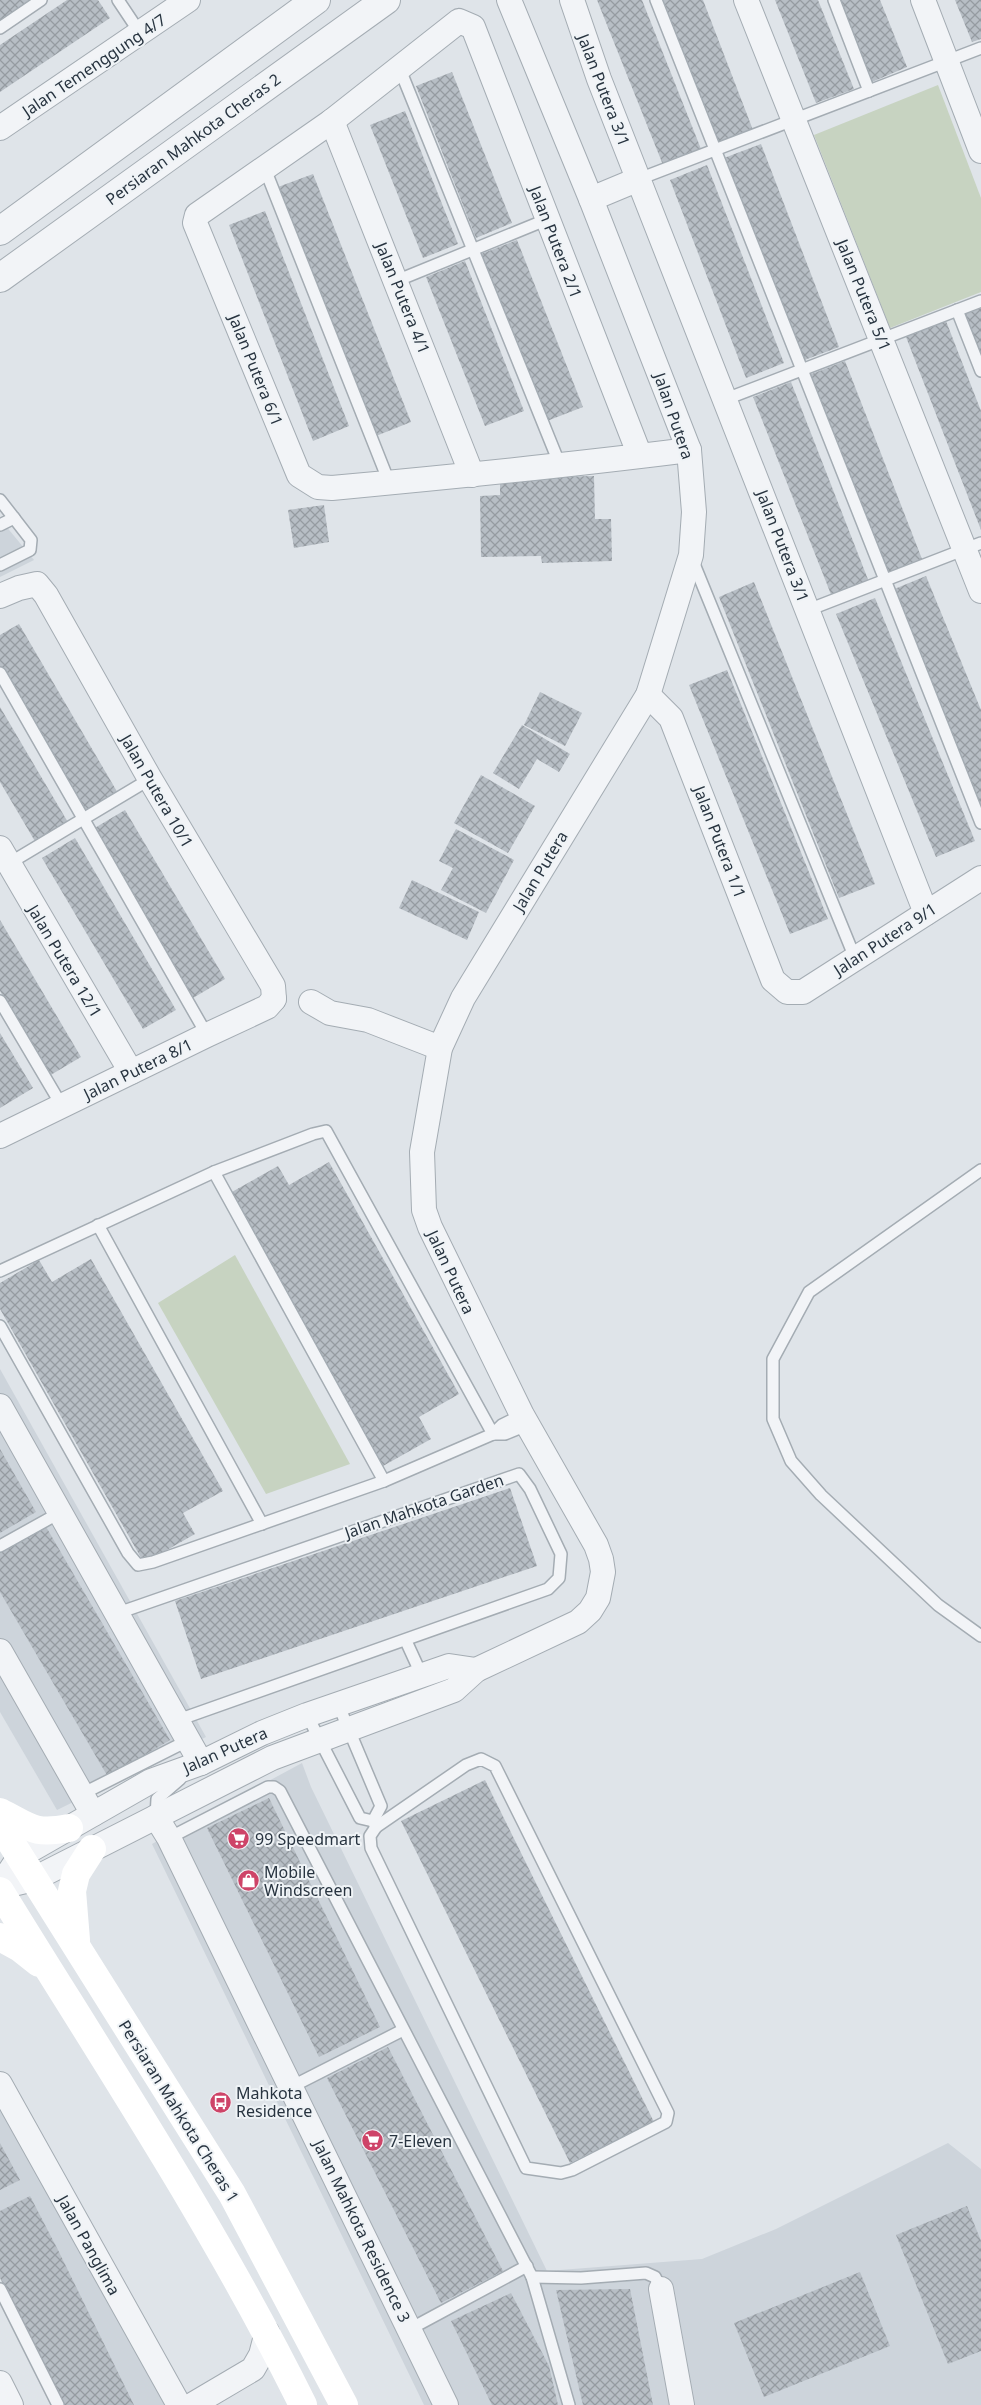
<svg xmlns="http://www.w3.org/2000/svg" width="981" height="2405" font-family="'Noto Sans',sans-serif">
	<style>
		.built { fill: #cdd4db }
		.green { fill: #c7d3c1 }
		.building { fill: url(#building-cross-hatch) }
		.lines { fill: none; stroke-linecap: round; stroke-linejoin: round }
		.service-casing { stroke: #a4acb3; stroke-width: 14 }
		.minor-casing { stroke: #a4acb3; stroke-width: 26 }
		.tertiary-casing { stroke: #a4acb3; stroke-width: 30 }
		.service { stroke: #f2f4f7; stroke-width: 11 }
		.minor { stroke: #f2f4f7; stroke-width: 24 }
		.tertiary { stroke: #f2f4f7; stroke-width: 28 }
		.secondary { stroke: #fff; stroke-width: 28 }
		.labels { text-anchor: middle; stroke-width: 4; stroke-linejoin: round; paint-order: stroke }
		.street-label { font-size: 16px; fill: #283440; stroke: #eff3f6 }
		.poi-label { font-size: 16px; fill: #283440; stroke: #eff3f6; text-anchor: start }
	</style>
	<defs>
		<pattern id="building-cross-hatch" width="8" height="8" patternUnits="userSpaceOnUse" patternTransform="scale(1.25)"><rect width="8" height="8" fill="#b7bec5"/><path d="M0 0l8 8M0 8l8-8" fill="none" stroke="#959ba1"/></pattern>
	</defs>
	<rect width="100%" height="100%" fill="#dfe4e9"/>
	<!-- built -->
	<g class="built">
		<polygon points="0,519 34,560 0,577"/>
		<polygon points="0,1369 206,1737 57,1810 0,1712"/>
		<polygon points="302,1763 311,1787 547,2271 702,2259 776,2229 948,2143 981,2169 981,2405 424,2405 152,1844"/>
		<polygon points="0,2099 173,2405 65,2405 0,2276"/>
	</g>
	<!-- green -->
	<g class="green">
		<polygon points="938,85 981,198 981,292 890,328 814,135"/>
		<polygon points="235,1255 350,1464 266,1494 158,1303"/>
	</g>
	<!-- building -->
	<g class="building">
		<polygon points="0,0 39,0 0,27"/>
		<polygon points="67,0 98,0 110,18 0,92 0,45"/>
		<polygon points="597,0 642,0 701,149 663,165"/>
		<polygon points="663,0 703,0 753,130 719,143"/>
		<polygon points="775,0 818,0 854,89 816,103"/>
		<polygon points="839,0 880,0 907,67 872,82"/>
		<polygon points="955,0 981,0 981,39 972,42"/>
		<polygon points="452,72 512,223 476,238 416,86"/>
		<polygon points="405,111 458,244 423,258 370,125"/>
		<polygon points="761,144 839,347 802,361 724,158"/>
		<polygon points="707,165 784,363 746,378 670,180"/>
		<polygon points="313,174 411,422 376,436 278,187"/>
		<polygon points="265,211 349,426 313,441 229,225"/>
		<polygon points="517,240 583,407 547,421 481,254"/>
		<polygon points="465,261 524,411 485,426 426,277"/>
		<polygon points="981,308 981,361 963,315"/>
		<polygon points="946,321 981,411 981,530 906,337"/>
		<polygon points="845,361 922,559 887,573 809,375"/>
		<polygon points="791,382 869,582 832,597 753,397"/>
		<polygon points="594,476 595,519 611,519 612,561 542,563 541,556 481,557 480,496 500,495 500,478"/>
		<polygon points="324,505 329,542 294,548 288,510"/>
		<polygon points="926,576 981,710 981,807 892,590"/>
		<polygon points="754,582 875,884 839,898 719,597"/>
		<polygon points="875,598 975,841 936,857 836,614"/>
		<polygon points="19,624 119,795 87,814 0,666 0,635"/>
		<polygon points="727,670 828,919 790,934 689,685"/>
		<polygon points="540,692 582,713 565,746 524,725"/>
		<polygon points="0,707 69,824 36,843 0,782"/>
		<polygon points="522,725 570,754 559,772 537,759 519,789 493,773"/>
		<polygon points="481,775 535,806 508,853 454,823"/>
		<polygon points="125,810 225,979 193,998 93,829"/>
		<polygon points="456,829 514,860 486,913 441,890 453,868 439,861"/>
		<polygon points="75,838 176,1010 143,1029 42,858"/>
		<polygon points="412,880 479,912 467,940 399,908"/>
		<polygon points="0,920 81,1057 49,1076 0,991"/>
		<polygon points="0,1033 33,1088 0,1108"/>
		<polygon points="329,1162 459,1394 419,1417 431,1439 383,1466 230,1193 278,1166 289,1185"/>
		<polygon points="91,1259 223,1491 183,1513 195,1534 144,1563 0,1309 0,1283 39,1260 52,1282"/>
		<polygon points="0,1449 36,1512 0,1533"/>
		<polygon points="510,1488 537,1566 201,1679 175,1601"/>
		<polygon points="45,1525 170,1740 108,1777 0,1592 0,1552"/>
		<polygon points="485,1780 654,2122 570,2163 401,1821"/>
		<polygon points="269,1798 380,2027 319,2057 207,1828"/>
		<polygon points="388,2047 503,2271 441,2303 327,2078"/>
		<polygon points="0,2143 20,2180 0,2190"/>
		<polygon points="30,2196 58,2250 134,2405 63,2405 0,2278 0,2211"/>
		<polygon points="967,2206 981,2241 981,2351 948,2364 896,2235"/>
		<polygon points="860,2272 890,2346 764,2397 734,2323"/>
		<polygon points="630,2289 653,2405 583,2405 556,2290"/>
		<polygon points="511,2293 549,2366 558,2405 492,2405 451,2321"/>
	</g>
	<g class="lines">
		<defs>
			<g id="service">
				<polyline points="118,0 140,33"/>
				<polyline points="656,0 981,823"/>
				<polyline points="834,0 869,91"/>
				<polyline points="0,28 41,0"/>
				<polyline points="399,67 560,465"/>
				<polyline points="265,169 389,482"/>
				<polyline points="639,179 981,48"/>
				<polyline points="396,281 548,219"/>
				<polyline points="957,310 981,371"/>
				<polyline points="726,399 981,301"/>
				<polyline points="0,500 31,540 30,550 0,565"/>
				<polyline points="0,525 14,518"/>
				<polyline points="692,559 855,958"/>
				<polyline points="808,610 981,543"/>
				<polyline points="0,673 207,1035"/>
				<polyline points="8,864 150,779"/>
				<polyline points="0,1001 62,1106"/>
				<polyline points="981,1170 809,1292 773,1359 773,1419 791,1461 821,1495 938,1605 981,1636"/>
				<polyline points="214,1172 384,1481"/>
				<polyline points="98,1225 262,1524"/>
				<polyline points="0,1271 214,1172 313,1134 326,1131 493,1434"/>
				<polyline points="0,1326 128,1553 138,1565 153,1562 384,1481 493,1434 505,1434 527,1425"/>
				<polyline points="493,1434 502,1425 522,1415"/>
				<polyline points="0,1546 61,1512"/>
				<polyline points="118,1613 519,1474 530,1489 561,1554 559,1578 548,1589 178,1720"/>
				<polyline points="406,1641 422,1676"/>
				<polyline points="338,1704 381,1806 373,1821"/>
				<polyline points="307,1715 360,1818 373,1821 376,1827"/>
				<polygon points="481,1759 495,1766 668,2113 666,2122 572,2170 561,2173 526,2168 371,1848 370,1836 376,1827 466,1765"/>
				<polyline points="82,1794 189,1740"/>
				<polyline points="156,1817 157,1799 180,1779"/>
				<polyline points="169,1838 268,1787 274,1787 280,1791 532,2277 569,2405"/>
				<polyline points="291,2087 403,2030"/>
				<polyline points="532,2277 581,2278 646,2273 655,2277 661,2289"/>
				<polyline points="0,2289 58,2405"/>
				<polyline points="410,2329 527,2266"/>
			</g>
			<g id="minor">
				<polyline points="572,0 599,79 926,913"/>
				<polyline points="746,0 981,591"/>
				<polyline points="923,0 981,151"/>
				<polyline points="332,121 472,475"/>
				<polyline points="0,128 188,0"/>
				<polyline points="591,199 639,179"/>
				<path d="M640,456L473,27L459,21L332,121L197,215L195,223L299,475L318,487L332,488C451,477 570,465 689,450"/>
				<polyline points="0,596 19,588 37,584 46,595 150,779 273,986 274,999"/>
				<polyline points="648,695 671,718 773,980 787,992 803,992 981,878"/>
				<polyline points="0,848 131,1072"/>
				<polyline points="311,1002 330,1013 368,1020 440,1048"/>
				<polyline points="0,1136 207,1035 267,1007 274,999"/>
				<polyline points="0,1406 201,1763"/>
				<polyline points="0,1651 93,1814"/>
				<polyline points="156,1817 169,1838 446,2405"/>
				<polyline points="10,1871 20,1856 151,1781 201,1763 262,1733 307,1715 449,1666 476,1670"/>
				<polyline points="0,1887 34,1879 272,1758 454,1690 476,1670 578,1622 590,1611 598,1598 603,1572 601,1559 596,1545 522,1415 430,1227 424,1210 422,1152 440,1048 463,998 648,695 691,555 694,512 689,450 591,199 509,0"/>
				<polyline points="0,2084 179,2405"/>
				<polyline points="661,2289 682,2405"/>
				<polyline points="0,2383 11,2405"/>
				<polyline points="192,2405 253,2369 261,2355 267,2332"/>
			</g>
			<g id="tertiary">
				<polyline points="0,231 316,0"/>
				<polyline points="0,278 386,0"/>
			</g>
		</defs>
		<!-- service casing -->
		<use href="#service" class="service-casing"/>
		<!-- minor casing -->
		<use href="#minor" class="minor-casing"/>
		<!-- tertiary casing -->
		<use href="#tertiary" class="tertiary-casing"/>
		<!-- service -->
		<use href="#service" class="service"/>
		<!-- minor -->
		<use href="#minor" class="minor"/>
		<!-- tertiary -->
		<use href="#tertiary" class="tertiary"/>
		<!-- secondary -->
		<g class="secondary">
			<path d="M0,1812C30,1827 33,1835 69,1828"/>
			<polyline points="0,1825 232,2194 344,2405"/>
			<path d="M0,1891C104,2060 215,2227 303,2405"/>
			<polyline points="0,1937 20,1948 39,1963"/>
			<polyline points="76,1940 72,1891 76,1874 92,1849"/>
		</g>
	</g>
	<!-- icons -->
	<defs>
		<symbol id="supermarket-disc" viewBox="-11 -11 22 22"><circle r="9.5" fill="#ce4468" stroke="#eff3f6"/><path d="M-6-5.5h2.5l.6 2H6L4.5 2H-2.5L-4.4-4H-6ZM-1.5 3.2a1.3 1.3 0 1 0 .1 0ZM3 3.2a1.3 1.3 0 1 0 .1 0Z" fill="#fff"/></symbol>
		<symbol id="shop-disc" viewBox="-11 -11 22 22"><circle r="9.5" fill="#ce4468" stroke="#eff3f6"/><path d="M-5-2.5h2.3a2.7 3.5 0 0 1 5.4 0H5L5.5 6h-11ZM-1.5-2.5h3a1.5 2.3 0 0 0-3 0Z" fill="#fff"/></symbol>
		<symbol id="bus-disc" viewBox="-11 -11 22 22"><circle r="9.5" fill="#ce4468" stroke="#eff3f6"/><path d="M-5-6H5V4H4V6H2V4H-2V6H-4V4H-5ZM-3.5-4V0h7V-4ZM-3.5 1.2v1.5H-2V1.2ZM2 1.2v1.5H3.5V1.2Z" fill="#fff"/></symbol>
	</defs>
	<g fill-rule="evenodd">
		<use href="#supermarket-disc" x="226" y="1826" width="25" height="25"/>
		<use href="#shop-disc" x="236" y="1868" width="25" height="25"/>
		<use href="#bus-disc" x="208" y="2090" width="25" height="25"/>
		<use href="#supermarket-disc" x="360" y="2128" width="25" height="25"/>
	</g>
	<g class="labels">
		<!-- street labels -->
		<g class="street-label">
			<text transform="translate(94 65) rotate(-34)" y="6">Jalan Temenggung 4/7</text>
			<text transform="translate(604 90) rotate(69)" y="6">Jalan Putera 3/1</text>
			<text transform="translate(193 139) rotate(-36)" y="6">Persiaran Mahkota Cheras 2</text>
			<text transform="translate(556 242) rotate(69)" y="6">Jalan Putera 2/1</text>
			<text transform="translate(864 295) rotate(68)" y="6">Jalan Putera 5/1</text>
			<text transform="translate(403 298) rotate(68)" y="6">Jalan Putera 4/1</text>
			<text transform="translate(256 370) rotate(68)" y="6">Jalan Putera 6/1</text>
			<text transform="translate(674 416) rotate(71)" y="6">Jalan Putera</text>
			<text transform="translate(783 546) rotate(69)" y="6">Jalan Putera 3/1</text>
			<text transform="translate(157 791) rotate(60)" y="6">Jalan Putera 10/1</text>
			<text transform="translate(720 842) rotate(69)" y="6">Jalan Putera 1/1</text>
			<text transform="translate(540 871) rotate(-59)" y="6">Jalan Putera</text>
			<text transform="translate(885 939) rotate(-33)" y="6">Jalan Putera 9/1</text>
			<text transform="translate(65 961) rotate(59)" y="6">Jalan Putera 12/1</text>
			<text transform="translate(138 1069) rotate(-26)" y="6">Jalan Putera 8/1</text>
			<text transform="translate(451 1272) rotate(65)" y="6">Jalan Putera</text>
			<text transform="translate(424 1506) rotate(-19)" y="6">Jalan Mahkota Garden</text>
			<text transform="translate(225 1750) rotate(-24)" y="6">Jalan Putera</text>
			<text transform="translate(179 2111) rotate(58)" y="6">Persiaran Mahkota Cheras 1</text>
			<text transform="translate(362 2231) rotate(64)" y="6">Jalan Mahkota Residence 3</text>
			<text transform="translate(89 2245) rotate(61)" y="6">Jalan Panglima</text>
		</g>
		<!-- poi labels -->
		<g class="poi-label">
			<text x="255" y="1845">99 Speedmart</text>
			<text x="264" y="1878">Mobile<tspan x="264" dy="18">Windscreen</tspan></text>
			<text x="236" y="2099">Mahkota<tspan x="236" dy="18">Residence</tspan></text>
			<text x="389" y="2147">7-Eleven</text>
		</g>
	</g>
</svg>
